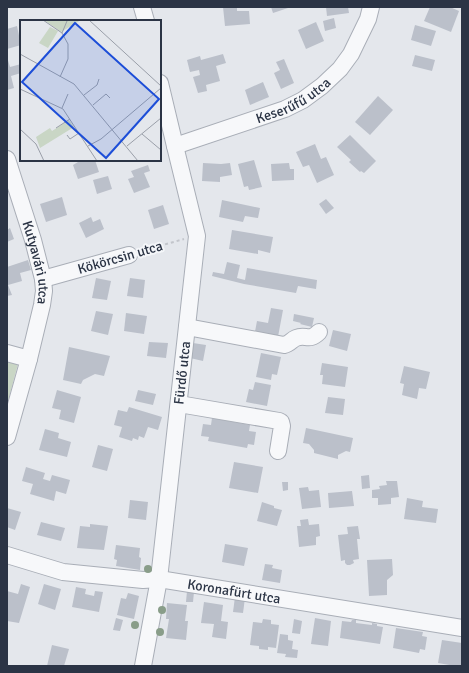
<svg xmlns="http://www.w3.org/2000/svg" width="469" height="673" font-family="Signika,sans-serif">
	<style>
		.green { fill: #c9d6c5 }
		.building { fill: #bbc0ca }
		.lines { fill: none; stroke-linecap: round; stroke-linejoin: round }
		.minor-casing { stroke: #a9aeb7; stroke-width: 18 }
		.path { stroke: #c2c5cb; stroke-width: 2; stroke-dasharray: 3 3; stroke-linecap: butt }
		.minor { stroke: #f7f8fa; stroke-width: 16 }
		.tree { fill: #899d89 }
		.labels { text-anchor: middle; stroke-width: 4; stroke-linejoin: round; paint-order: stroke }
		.street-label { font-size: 14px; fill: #2b3445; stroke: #f4f6f9 }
		.inset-road { fill: none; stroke: #9a9fa9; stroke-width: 1 }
		.view { fill: #1d4ed8; fill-opacity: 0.15; stroke: #1d4ed8; stroke-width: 2 }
		.inset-edge { fill: none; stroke: #2b3445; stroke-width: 2 }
	</style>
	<rect width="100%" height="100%" fill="#e4e7ec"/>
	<!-- green -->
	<polygon class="green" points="7,357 19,360 7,405"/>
	<!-- building -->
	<g class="building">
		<polygon points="223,7 237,7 237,11 249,11 250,24 225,26"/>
		<polygon points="271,7 291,7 273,13"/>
		<polygon points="326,7 348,7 349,13 327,16"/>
		<polygon points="430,7 450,7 459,11 451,32 424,21"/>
		<polygon points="334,18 336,28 325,31 323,21"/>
		<polygon points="316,22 324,41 306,49 298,30"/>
		<polygon points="415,25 436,31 431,46 411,40"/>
		<polygon points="17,26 21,45 7,49 7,29"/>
		<polygon points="223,54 226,63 216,66 220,81 206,85 207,91 198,93 193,77 200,75 199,70 190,72 187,60 200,56 201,60"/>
		<polygon points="415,55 435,60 432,71 412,66"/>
		<polygon points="7,57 10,67 21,64 21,73 11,76 14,88 7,90"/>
		<polygon points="284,59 294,83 281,89 274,73 280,70 276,62"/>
		<polygon points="263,82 269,97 250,105 245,90"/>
		<polygon points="378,96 393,110 370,135 355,122"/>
		<polygon points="350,135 376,161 364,173 361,171 360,172 349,162 351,160 337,147"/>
		<polygon points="315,144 321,159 326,157 334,175 317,183 309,165 303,167 296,152"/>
		<polygon points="77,160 95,160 99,172 78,179 73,165 78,162"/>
		<polygon points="254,160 262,187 249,190 248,186 244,187 238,164"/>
		<polygon points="203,163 221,164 230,163 232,175 220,177 220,182 202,181"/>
		<polygon points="289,163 290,169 294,169 294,180 272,181 271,164"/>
		<polygon points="148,165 150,171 144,173 150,187 134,193 128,179 134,177 131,171"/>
		<polygon points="108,176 112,189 97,194 93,180"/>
		<polygon points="62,197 67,215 46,222 40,204"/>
		<polygon points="326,199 334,208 326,214 319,204"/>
		<polygon points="222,200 260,208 258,218 245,216 243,222 219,217"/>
		<polygon points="163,205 169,224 154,229 148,210"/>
		<polygon points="91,217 93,222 100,219 104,229 86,238 79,223"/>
		<polygon points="10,228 14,239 7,242 7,230"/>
		<polygon points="232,230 273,237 270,253 258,250 258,254 229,249"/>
		<polygon points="28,260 31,270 20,273 22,281 8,285 12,295 7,296 7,267"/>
		<polygon points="227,262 240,265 237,278 245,280 247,268 317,280 316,289 298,286 296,293 244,284 212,276 213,272 224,274"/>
		<polygon points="96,278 111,281 107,300 92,298"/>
		<polygon points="130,278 145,280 143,298 127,296"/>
		<polygon points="271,308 283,310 277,342 254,337 257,321 268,323"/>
		<polygon points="96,311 113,314 108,335 91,331"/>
		<polygon points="126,313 147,316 144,334 124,331"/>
		<polygon points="294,314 314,318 312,327 300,324 301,323 293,321"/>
		<polygon points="333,330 351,334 347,351 329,346"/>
		<polygon points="149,342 168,343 166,358 147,356"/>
		<polygon points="193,343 206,345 203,361 190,358"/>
		<polygon points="69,347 110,356 104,376 95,374 83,380 81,384 63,380"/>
		<polygon points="261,353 281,357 277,375 272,374 271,380 256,377"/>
		<polygon points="322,363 348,367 345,387 322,384 323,375 320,375"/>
		<polygon points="404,366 430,372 426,389 419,388 417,399 402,395 404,384 400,383"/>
		<polygon points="255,382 271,385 267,406 246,402 249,389 253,390"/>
		<polygon points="57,390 81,397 74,423 59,419 61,410 52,408"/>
		<polygon points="138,390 156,394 153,405 135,401"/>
		<polygon points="328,397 345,399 343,415 325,413"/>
		<polygon points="129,407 162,417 158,430 148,427 144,438 139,436 138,440 133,438 132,441 119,437 122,427 114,425 118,410 127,412"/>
		<polygon points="212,418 250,425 249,431 256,432 254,445 248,444 247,448 208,441 209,437 201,436 203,424 211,425"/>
		<polygon points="306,428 353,438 350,452 346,451 338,455 338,459 314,453 314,450 309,444 303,443"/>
		<polygon points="45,429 59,433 58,438 71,442 67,457 39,450"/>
		<polygon points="98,445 113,449 107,471 92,467"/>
		<polygon points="234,462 263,467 258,493 229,488"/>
		<polygon points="26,467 45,473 43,479 50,481 52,475 70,480 66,494 56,491 54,501 30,494 33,484 22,481"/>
		<polygon points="369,475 370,488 362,489 361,476"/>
		<polygon points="386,481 397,481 399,497 391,498 391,504 378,505 378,498 372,498 372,490 380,489 379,486 387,485"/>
		<polygon points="282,482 288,482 288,490 283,491"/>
		<polygon points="308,487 309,491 319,490 321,507 302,509 299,488"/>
		<polygon points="352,491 354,506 329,508 328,493"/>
		<polygon points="407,498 423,501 422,507 438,509 436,523 404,519"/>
		<polygon points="130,500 148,502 146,520 128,518"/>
		<polygon points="262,502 274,506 274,508 282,510 277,526 257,521"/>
		<polygon points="7,508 21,512 15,530 7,527"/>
		<polygon points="308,519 309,525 319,524 320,536 316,537 316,545 299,547 297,526 301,526 300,520"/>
		<polygon points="41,522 65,528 61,541 37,535"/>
		<polygon points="90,524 108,526 104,550 77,548 80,526 90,527"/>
		<polygon points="358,526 360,539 357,539 359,559 353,560 354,563 350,565 347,565 345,563 345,560 341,561 338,535 348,534 347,527"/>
		<polygon points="225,544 248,548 244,566 222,562"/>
		<polygon points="116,545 140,548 139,557 141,558 140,570 116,566 117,560 114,559"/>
		<polygon points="392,559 393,575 387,580 387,595 369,596 367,560"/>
		<polygon points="265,564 273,565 272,568 282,570 280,583 262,580"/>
		<polygon points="21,584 30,587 19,623 7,621 8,611 7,611 7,591 18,594"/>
		<polygon points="44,584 61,589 55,610 38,604"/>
		<polygon points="76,587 86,589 85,594 94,596 95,591 103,592 99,612 72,607"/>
		<polygon points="187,591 194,592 193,602 186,602"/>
		<polygon points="128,593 139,596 134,619 117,615 121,598 126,599"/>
		<polygon points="235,597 245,598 243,613 233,612"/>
		<polygon points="204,602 223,605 221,621 228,622 226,639 212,637 214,624 201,623"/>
		<polygon points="167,603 187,605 185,621 188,621 186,640 166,638 169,619 166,619"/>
		<polygon points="116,618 123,620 120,631 113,630"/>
		<polygon points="315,618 331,621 328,646 311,644"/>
		<polygon points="263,619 271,620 271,624 279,625 276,648 268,647 268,650 259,649 259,646 250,645 253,622 262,623"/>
		<polygon points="294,619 302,621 300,634 292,633"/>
		<polygon points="352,620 356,620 356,623 372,625 372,623 377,624 377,626 383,627 380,644 340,638 342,621 351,622"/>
		<polygon points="396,628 423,632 422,636 427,637 425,650 420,649 419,653 393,648"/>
		<polygon points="280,634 288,635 288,640 293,641 292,649 298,650 297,658 285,657 286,654 277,653"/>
		<polygon points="442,640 462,643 462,666 455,666 438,663"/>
		<polygon points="52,645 69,649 64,666 47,666"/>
	</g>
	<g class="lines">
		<defs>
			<g id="minor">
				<polyline points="142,7 146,21"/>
				<path id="s1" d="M175,146L285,109L303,100L322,86L340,69L351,54L368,19L371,7"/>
				<path id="s2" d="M7,159L33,240L43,279L44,291L42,305L29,359L7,437"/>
				<polyline points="43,279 129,255"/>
				<path d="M187,327L284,345C290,344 291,340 296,338C306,334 309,342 319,332"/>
				<polyline points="7,353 29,359"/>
				<polyline points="179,404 279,421 281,422 282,426 278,451"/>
				<path id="s3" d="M7,555L63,572L143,580L159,579L462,628"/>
				<path id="s4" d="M143,666L159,579L197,236L175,146L160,83"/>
			</g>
		</defs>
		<!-- minor casing -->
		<use href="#minor" class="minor-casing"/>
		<!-- path -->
		<polyline class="path" points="142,251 184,239"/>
		<!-- minor -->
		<use href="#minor" class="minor"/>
	</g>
	<!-- trees -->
	<g class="tree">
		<circle cx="148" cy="569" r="4"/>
		<circle cx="162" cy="610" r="4"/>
		<circle cx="135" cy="625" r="4"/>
		<circle cx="160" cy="632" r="4"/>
	</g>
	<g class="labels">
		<!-- street labels -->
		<g class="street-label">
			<text dy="5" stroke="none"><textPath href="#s1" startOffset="127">Keserűfű utca</textPath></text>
			<text transform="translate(120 257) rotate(-16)" y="5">Kökörcsin utca</text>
			<text dy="5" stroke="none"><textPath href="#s2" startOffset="108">Kutyavári utca</textPath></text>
			<text dy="5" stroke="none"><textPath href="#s4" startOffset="296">Fürdő utca</textPath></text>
			<text dy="5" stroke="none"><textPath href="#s3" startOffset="231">Koronafürt utca</textPath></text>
		</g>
	</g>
	<!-- overview -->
	<g transform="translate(20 20)">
		<rect width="141" height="141" fill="#e4e7ec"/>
		<path d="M24,0H61L41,12ZM30,7L38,11L28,28L19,23ZM49,100L54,107L20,128L16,117L30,108L32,111Z" fill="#c9d6c5"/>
		<path class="inset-road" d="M23,0L42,13L48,24V39L40,57M69,0L141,66M42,13L47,1M0,34L54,64L118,141M0,69L43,89L77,141M64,75L77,65L79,59M73,85L86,74L90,78M42,88L48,74M36,108L50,99M0,109L16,124L24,141M122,114L141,130M47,115L50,119L59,113M68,126L81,119L141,68M107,126L141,98"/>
		<path class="view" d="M55,3L139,79L86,138L2,62Z"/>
		<rect width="141" height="141" class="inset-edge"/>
	</g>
	<!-- border -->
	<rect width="469" height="673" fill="none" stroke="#2b3445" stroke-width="16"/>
</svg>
